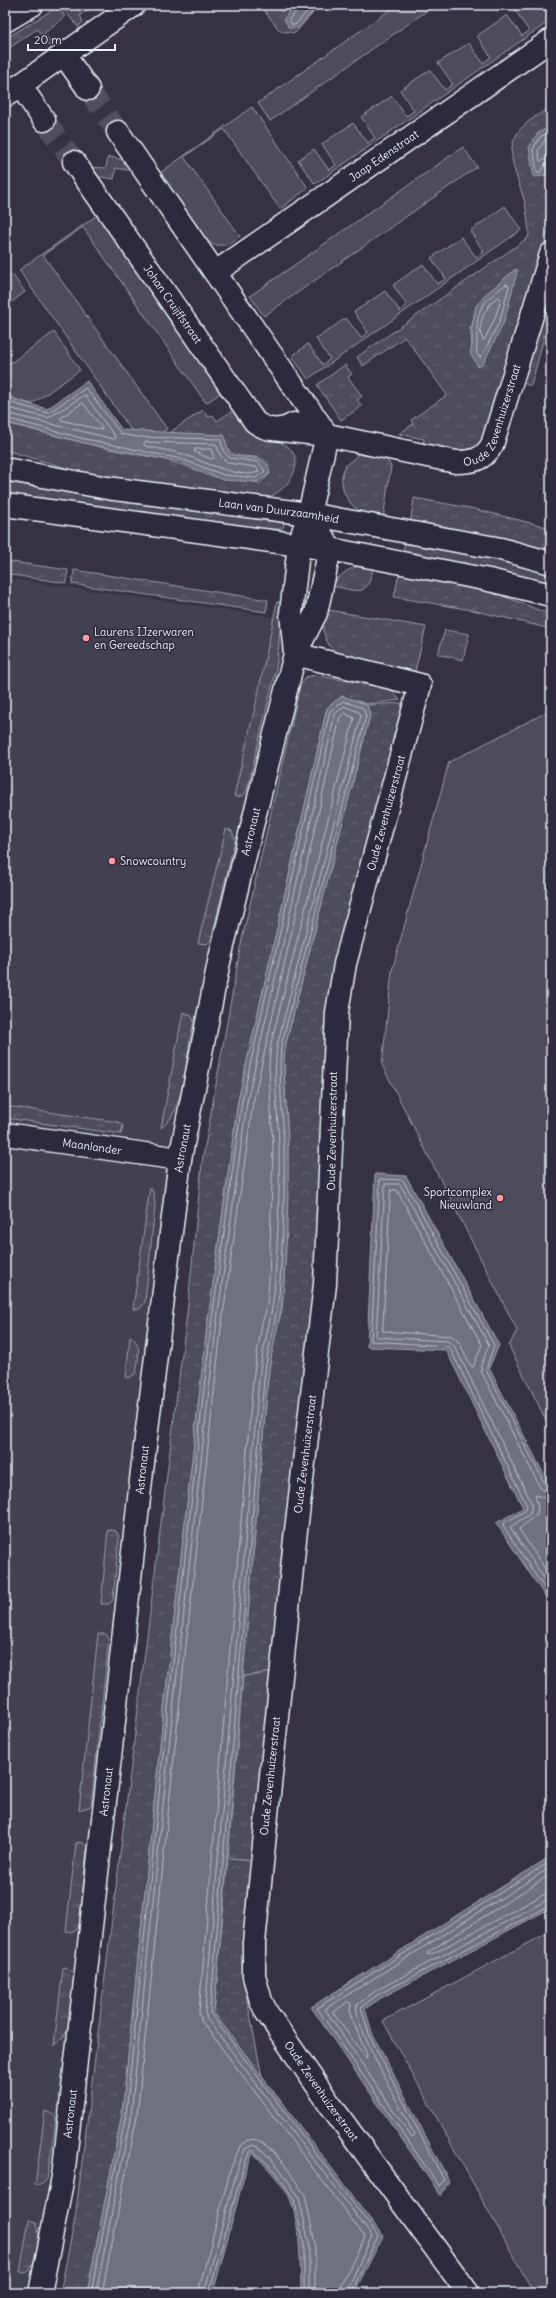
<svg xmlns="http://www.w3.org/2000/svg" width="556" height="2298" font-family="Delius,sans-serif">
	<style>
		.built { fill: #433f51 }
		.grass { fill: url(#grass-tufts); stroke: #9a9eaa; fill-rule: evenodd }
		.forest { fill: url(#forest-crowns); stroke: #9a9eaa }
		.garden { fill: #4d4b5c; stroke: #9a9eaa }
		.water { fill: #70717f; stroke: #a0a4af }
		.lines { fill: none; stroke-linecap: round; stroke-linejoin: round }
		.shore { stroke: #b8bec8; stroke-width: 1 }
		.street-tunnel { stroke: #514f5f; stroke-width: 22; stroke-dasharray: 22 11; stroke-linecap: butt }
		.street-casing { stroke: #e8f1f8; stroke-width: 25 }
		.secondary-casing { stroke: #e8f1f8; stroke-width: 25 }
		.primary-casing { stroke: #e8f1f8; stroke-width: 25 }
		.street { stroke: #2f2a3d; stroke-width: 22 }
		.secondary { stroke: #2f2a3d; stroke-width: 22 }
		.primary { stroke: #2f2a3d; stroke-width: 22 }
		.poi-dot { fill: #ff9aa2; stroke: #2f2a3d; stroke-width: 1.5 }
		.labels { text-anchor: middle; stroke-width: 3; stroke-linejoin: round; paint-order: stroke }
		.street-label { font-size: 11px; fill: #e8f1f8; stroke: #2f2a3d }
		.poi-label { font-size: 11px; fill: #e8f1f8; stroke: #2f2a3d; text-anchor: start }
	</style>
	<defs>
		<pattern id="grass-tufts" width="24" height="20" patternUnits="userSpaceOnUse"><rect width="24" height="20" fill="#4d4b5c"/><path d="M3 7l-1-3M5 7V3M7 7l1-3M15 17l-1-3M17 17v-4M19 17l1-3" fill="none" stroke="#676574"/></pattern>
		<pattern id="forest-crowns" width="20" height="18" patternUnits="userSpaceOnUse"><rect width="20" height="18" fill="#4d4b5c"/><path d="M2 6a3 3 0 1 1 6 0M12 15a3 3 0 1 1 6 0" fill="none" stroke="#676574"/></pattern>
	</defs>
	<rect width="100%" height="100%" fill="#363244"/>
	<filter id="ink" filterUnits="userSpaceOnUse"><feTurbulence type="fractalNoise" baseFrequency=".025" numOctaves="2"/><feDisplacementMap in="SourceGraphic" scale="8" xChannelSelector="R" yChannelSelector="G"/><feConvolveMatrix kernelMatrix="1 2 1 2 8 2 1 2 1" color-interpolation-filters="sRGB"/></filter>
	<g filter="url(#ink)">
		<!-- built -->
		<polygon class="built" points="5,578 302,621 175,1158 58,2177 35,2293 5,2293"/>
		<!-- grass -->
		<g class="grass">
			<polygon points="95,5 80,15 83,22 78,27 61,6"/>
			<polygon points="260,5 276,5 281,12 291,5 298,5 289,12 301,24 320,5 295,33 280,31"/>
			<polygon points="59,6 65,17 44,33 52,44 49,46 37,29 5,51 5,39"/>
			<path d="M551,107V128L549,127L544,176L551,163V222L483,441C467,459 444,449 423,445L424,439L399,434L413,424L411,420L447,395L405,337L363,366L357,357L528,238L529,234C528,223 527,211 524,200C519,180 504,154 517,134C524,122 540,114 551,107ZM515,269L478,366L472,352L471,329L476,308L481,300Z"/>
			<polygon points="108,157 125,160 133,171 116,168 114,179 94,176 89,167 106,168"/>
			<polygon points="551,311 531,386 523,383 543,315"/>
			<polygon points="345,365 352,374 348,377 362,396 357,400 362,406 341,420 317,385"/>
			<path d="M235,409L282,440V443C311,458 289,490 267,498L202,492L87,474L5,450V423L108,449L162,459L186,466L207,475L260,483L270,474L267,462C257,453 234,460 229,450C226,446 225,440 224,435H166L203,410L208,417L213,415L217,421Z"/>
			<path d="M357,454L386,459L391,466L383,519L362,515V512C347,506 336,482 345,467C348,461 356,459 357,454Z"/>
			<polygon points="5,482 246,514 282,521 284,526 282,529 261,529 5,497"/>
			<polygon points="5,561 68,570 66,583 5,574"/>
			<path d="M374,564C367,598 362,592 332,586C343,570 355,565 374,564Z"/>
			<polygon points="74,570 268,600 266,612 72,584"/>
			<polygon points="277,602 283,602 276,669 247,790 245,794 238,797 234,796 257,699"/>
			<path d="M328,610L426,627L415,671L346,657C325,650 320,630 324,611Z"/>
			<polygon points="445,630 469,634 463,660 438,654"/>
			<polygon points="316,675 390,689 400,700 367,704 342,696 327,708 238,1101 207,1327 163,1717 122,2114 87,2293 60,2293 75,2219 188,1305 202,1163 241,944 300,686 306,677"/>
			<polygon points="226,829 232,831 235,840 211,940 207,944 198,943"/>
			<path d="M183,1012L191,1015L194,1022C185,1051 187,1110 161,1128Z"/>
			<polygon points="5,1106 118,1122 123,1126 121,1134 5,1118"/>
			<polygon points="150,1187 154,1194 155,1206 145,1302 140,1309 133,1309"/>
			<path d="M130,1336C143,1344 138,1360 136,1373L129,1378L126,1377Z"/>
			<polygon points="108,1530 116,1531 119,1537 113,1600 109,1604 101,1604"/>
			<polygon points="98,1634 106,1634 109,1639 91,1806 79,1810"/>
			<polygon points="273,1672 254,1860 228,1858 243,1676"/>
			<polygon points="82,1842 87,1848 79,1927 72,1932 66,1931 76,1843"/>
			<polygon points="67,1967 74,1974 68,2029 63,2038 54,2046 63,1968"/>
			<path d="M45,2111L55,2115L56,2120L47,2179C43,2184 41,2186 35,2185Z"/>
			<path d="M29,2220L36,2222C42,2230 36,2269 26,2273L20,2272Z"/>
		</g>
		<!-- forest -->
		<g class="forest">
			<polygon points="414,498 470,508 551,528 551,555 410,524"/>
			<polygon points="406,540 551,571 551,586 402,554"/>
			<polygon points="400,570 486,589 551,615 551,629 472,610 394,597"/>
			<polygon points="403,703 375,826 332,992 318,1245 273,1672 243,1676 269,1366 277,1326 282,1311 284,1282 288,1149 284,1066 285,1047 370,715 367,705"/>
			<polygon points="228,1858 254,1860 244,1983 262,2077 214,2013"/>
		</g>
		<!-- garden -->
		<g class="garden">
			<polygon points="397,5 435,5 270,121 258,103"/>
			<polygon points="522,5 551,5 551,20 315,184 298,160 314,149 329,170 336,165 322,144 353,123 368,143 375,138 361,117 392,96 406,116 414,111 400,90 430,70 445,90 453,84 438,63 469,43 483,63 491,57 477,36 507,15 522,36 529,31 515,10"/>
			<polygon points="252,107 308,188 280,209 224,129 184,157 240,236 227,245 213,245 205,238 160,173"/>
			<polygon points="463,147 477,167 264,316 250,296"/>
			<polygon points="505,206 521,230 308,379 292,356 308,344 323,365 330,359 316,339 346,318 361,338 368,332 354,312 385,291 400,311 407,305 393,285 423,264 437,284 446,279 431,258 461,237 476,257 484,252 470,231"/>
			<polygon points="99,214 222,392 206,403 83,227 43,255 167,429 160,434 131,430 19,270"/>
			<polygon points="12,274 25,292 5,307 5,279"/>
			<path d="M54,332L80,370L32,404C3,396 5,396 5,367Z"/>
			<polygon points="551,710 551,1430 509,1346 517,1330 382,1065 392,971 449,762"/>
			<polygon points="551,1931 551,2293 534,2293 383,2021"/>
		</g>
		<!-- water -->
		<g class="water">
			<polygon points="298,5 318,5 298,28 289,28 284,19 289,12"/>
			<polygon points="549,127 551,128 551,163 544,176 534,177 529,147 538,133"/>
			<polygon points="516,269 518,270 517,272 504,322 483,364 478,367 470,352 473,342 471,329 469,329 472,327 476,306 487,293"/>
			<path d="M87,381L122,430L224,435L229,453C243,462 263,451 270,471L267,476L257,482L223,480L180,462L84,443L5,422V397L47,409Z"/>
			<path d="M342,696L367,705L370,715L285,1047C282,1080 288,1114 288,1147C289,1191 287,1237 284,1281C283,1315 271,1347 268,1380L214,2013L383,2236L354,2293H301C300,2262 301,2231 291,2201C285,2186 265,2165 253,2153L245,2173L213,2293H87L122,2114L163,1717L207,1327L238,1101L327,708Z"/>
			<polygon points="375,1174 406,1176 499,1345 489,1368 551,1488 551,1605 496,1523 523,1508 446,1350 367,1347"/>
			<polygon points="551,1856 551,1908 381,1998 365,2009 373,2035 449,2181 441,2196 311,2007"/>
		</g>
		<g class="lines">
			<!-- shore -->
			<g class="shore">
				<polyline points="300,5 299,9 289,19 292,25 296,24 313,5"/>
				<polyline points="551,132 541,136 533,149 537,172 541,172 546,163 551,162"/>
				<polyline points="551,137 545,140 538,150 540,161 551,157"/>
				<path d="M506,284L509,286L500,320L482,356L479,357C475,352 477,349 477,342C476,308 480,305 506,284Z"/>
				<path d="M498,297L501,299L495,318L485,339L483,340C475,326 486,305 498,297Z"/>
				<polyline points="5,401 48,413 86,388 121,434 137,437 220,439 224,452 230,458 258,462 265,471 256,478 224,475 181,459 85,439 5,418"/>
				<polygon points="83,403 102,428 102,430 61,420 61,418"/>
				<polyline points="5,407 48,418 85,395 116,438 114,439 5,413"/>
				<path d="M146,442L216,444L220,455L228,463L256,467L259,471C245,482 198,459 182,454C170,450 157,449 145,446L144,444Z"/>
				<polygon points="195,449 211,449 214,458 211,459 195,452"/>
				<polygon points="391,1190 397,1190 482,1345 473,1367 471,1366 459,1342 452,1336 383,1331"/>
				<polyline points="551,1489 546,1486 486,1370 494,1345 403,1180 380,1179 371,1341 446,1346 450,1348 527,1506 525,1511 504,1523 503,1526 551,1598"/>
				<polyline points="551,1494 541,1489 481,1371 481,1365 489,1345 400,1184 385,1184 376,1337 447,1341 454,1345 532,1504 530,1514 510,1527 551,1589"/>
				<polyline points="551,1500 535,1495 538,1507 537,1514 519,1529 551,1578"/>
				<polyline points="551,1861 317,2008 439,2186 444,2180 370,2037 361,2007 379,1994 551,1905"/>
				<path d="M551,1867L325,2009L412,2138L415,2136C405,2115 351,2021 357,2005L377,1990L545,1901L551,1900"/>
				<polyline points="551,1874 428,1952 427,1954 430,1955 543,1895 551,1894"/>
				<polygon points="348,2002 351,2003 350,2014 367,2055 366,2058 333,2013"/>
				<path d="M91,2293L126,2114L167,1717L211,1327L242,1101L330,711L343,701L363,708L366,716L281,1046C278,1079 283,1113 284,1147C285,1191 283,1236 280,1281C279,1314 267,1346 264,1380L210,2013L378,2236L351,2293"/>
				<path d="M96,2293L131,2115L172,1718L216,1328L247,1102L335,714L344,706L359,712L361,716L277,1046C273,1079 278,1113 279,1146C280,1190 278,1236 275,1280C274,1314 262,1346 259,1379L205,2012L207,2019L372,2236L346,2293"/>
				<polyline points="102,2293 137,2116 178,1718 221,1329 253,1103 340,717 345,713 354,718 271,1043 269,1066 273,1149 269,1281 267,1308 262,1323 253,1379 199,2012 202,2022 365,2237 341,2285 340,2293"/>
				<polyline points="198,2293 231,2168 240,2146 246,2141 253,2139 263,2142 284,2164 305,2195 315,2243 315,2293"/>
				<polyline points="204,2293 237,2171 245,2149 253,2145 260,2148 279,2168 299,2197 309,2244 309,2293"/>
				<polyline points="209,2293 242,2172 249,2152 253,2150 276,2172 294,2199 304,2244 304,2293"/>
			</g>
			<!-- street-tunnel -->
			<g class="street-tunnel">
				<polyline points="88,89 118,132"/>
				<polyline points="44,120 74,162"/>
			</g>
			<defs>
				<g id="street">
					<polyline points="64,55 88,89"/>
					<polyline points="20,85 44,120"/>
					<polyline points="5,96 134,5"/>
					<polyline points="118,132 327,435 309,514 299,544 291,613 295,654"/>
					<path id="s1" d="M74,162L255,422C267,431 282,432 294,424"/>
					<path id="s2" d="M216,272L551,40"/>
					<path id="s3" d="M281,430L327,435L456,462C473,462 483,460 492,445L551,254"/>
					<path id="s4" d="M295,654L420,685L345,964L337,1012L325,1284L295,1539L254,1943V1976L261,2001L267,2013L329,2103L468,2293"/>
					<path id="s5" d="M5,1134L180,1159"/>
					<path id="s6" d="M40,2293L63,2177L142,1471L180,1159L219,962L254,818L295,654L316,613L330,549L309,514"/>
				</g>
				<g id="secondary">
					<path id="s7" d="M5,469L107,488L309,514L501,549L551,563"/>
					<polyline points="5,505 330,549 489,580 551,595"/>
				</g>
				<polyline id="primary" points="5,21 32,5"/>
			</defs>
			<!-- street casing -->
			<use href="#street" class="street-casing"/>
			<!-- secondary casing -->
			<use href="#secondary" class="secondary-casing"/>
			<!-- primary casing -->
			<use href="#primary" class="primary-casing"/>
			<!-- street -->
			<use href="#street" class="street"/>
			<!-- secondary -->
			<use href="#secondary" class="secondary"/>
			<!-- primary -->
			<use href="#primary" class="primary"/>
		</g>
	</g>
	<!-- markers -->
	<g class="poi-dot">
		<circle cx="86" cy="638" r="4"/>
		<circle cx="112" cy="861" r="4"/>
		<circle cx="500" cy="1198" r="4"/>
	</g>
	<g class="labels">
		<!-- street labels -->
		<g class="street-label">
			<text dy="4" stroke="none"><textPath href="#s2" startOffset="204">Jaap Edenstraat</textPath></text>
			<text dy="4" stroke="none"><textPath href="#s1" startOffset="173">Johan Cruijffstraat</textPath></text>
			<text dy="4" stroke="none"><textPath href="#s3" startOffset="245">Oude Zevenhuizerstraat</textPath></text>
			<text dy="4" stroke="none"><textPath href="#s7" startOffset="277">Laan van Duurzaamheid</textPath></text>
			<text transform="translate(386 813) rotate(-75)" y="4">Oude Zevenhuizerstraat</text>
			<text dy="4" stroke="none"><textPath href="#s6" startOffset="1478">Astronaut</textPath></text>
			<text transform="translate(332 1131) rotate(-89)" y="4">Oude Zevenhuizerstraat</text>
			<text dy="4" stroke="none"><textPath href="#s5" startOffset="88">Maanlander</textPath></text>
			<text dy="4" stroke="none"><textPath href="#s6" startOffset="1154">Astronaut</textPath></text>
			<text transform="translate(305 1454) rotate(-83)" y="4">Oude Zevenhuizerstraat</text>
			<text dy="4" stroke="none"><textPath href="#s6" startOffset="830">Astronaut</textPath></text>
			<text transform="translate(270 1776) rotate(-84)" y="4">Oude Zevenhuizerstraat</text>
			<text dy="4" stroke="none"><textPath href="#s6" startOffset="506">Astronaut</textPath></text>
			<text dy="4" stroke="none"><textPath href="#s4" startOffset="1569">Oude Zevenhuizerstraat</textPath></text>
			<text dy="4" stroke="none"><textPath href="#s6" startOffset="182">Astronaut</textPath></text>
		</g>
		<!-- poi labels -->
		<g class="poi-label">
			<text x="94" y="636">Laurens IJzerwaren<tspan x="94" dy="13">en Gereedschap</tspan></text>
			<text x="120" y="865">Snowcountry</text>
			<text x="492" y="1196" text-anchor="end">Sportcomplex<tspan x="492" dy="13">Nieuwland</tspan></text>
		</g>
	</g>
	<!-- margin -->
	<rect width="556" height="2298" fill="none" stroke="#2f2a3d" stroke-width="20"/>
	<rect x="10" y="10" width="536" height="2278" fill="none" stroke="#e8f1f8" stroke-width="1.5" filter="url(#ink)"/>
	<!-- scale -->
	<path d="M28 44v6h87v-6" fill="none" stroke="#e8f1f8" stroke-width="2"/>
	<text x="34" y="44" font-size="12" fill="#e8f1f8" stroke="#2f2a3d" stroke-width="3" paint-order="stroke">20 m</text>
</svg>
